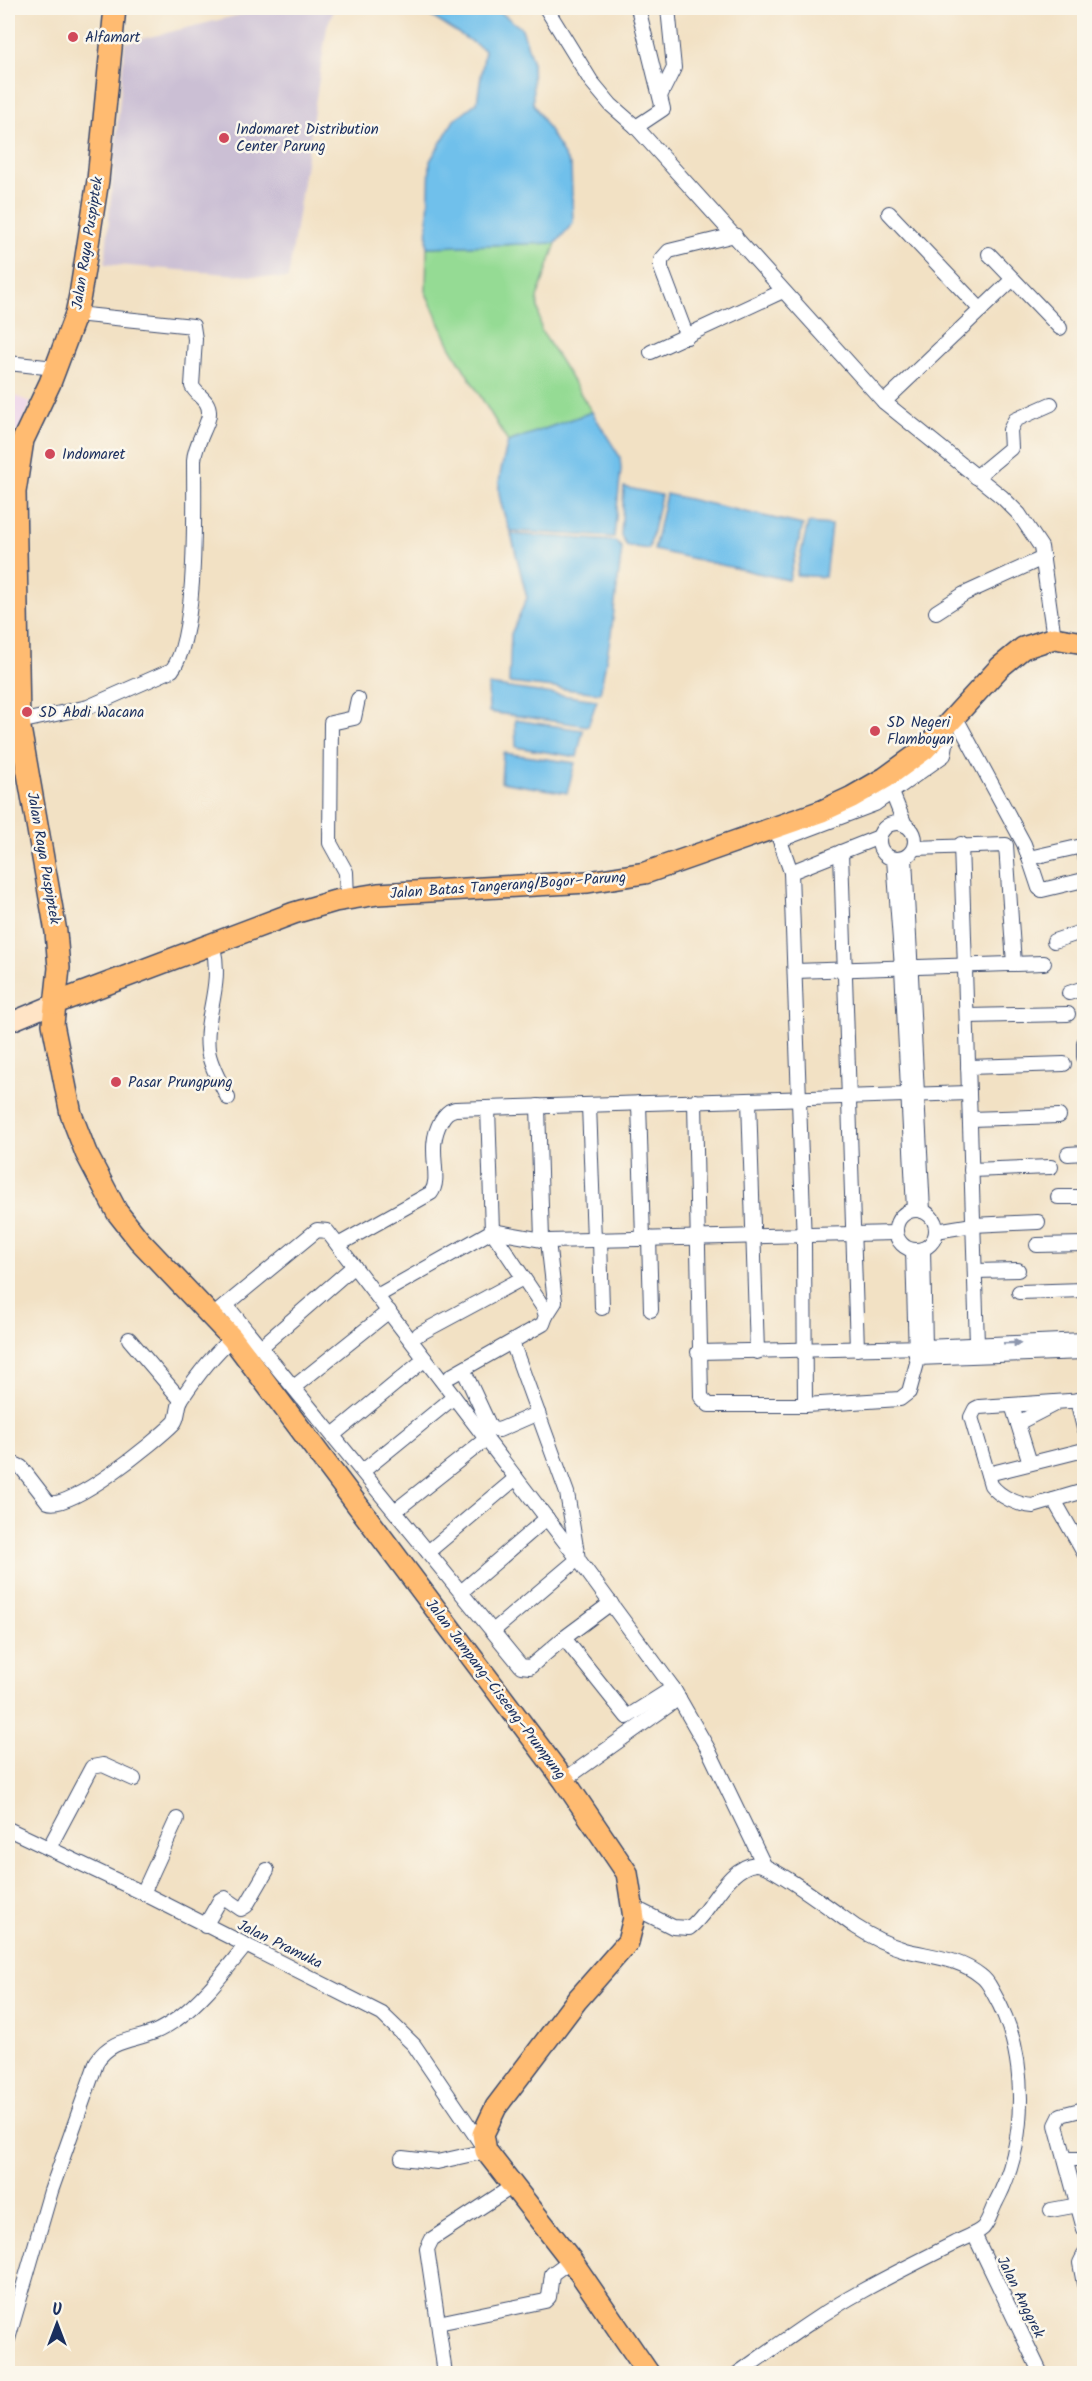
<svg xmlns="http://www.w3.org/2000/svg" width="1092" height="2381" font-family="Kalam,sans-serif">
	<style>
		.built { fill: #ecd1e9 }
		.industrial { fill: #cbbfd4 }
		.green { fill: #95db94; stroke: #588579; stroke-width: 1.5 }
		.water { fill: #70c0eb; stroke: #4678a4; stroke-width: 1.5 }
		.lines { fill: none; stroke-linecap: round; stroke-linejoin: round }
		.street-casing { stroke: #3b4a6d; stroke-width: 16 }
		.secondary-casing { stroke: #3b4a6d; stroke-width: 21 }
		.primary-casing { stroke: #3b4a6d; stroke-width: 24 }
		.street { stroke: #fff; stroke-width: 14 }
		.secondary { stroke: #ffe4c6; stroke-width: 18 }
		.primary { stroke: #ffbb71; stroke-width: 21 }
		.oneway { fill: #8d97ae }
		.poi-dot { fill: #d1495b; stroke: #fbf7ec; stroke-width: 2 }
		.labels { text-anchor: middle; stroke-width: 5; stroke-linejoin: round; paint-order: stroke }
		.poi-label { font-size: 15px; fill: #1b2f5e; stroke: #fbf7ec; text-anchor: start }
		.street-label { font-size: 15px; fill: #1b2f5e; stroke: #fbf7ec }
	</style>
	<rect width="100%" height="100%" fill="#fbf7ec"/>
	<filter id="ink" filterUnits="userSpaceOnUse"><feTurbulence type="fractalNoise" baseFrequency=".0167" numOctaves="2"/><feDisplacementMap in="SourceGraphic" scale="12" xChannelSelector="R" yChannelSelector="G"/><feConvolveMatrix kernelMatrix="1 2 1 2 8 2 1 2 1" color-interpolation-filters="sRGB"/></filter>
	<filter id="wash" filterUnits="userSpaceOnUse"><feTurbulence type="fractalNoise" baseFrequency=".008" numOctaves="4" result="noise"/><feDisplacementMap in="SourceGraphic" scale="24" xChannelSelector="R" yChannelSelector="G"/><feGaussianBlur stdDeviation="1.35" result="paint"/><feColorMatrix in="noise" values="0 0 0 0 0 0 0 0 0 0 0 0 0 0 0 0 0 1.4 0 .05"/><feComposite in="paint" operator="in"/></filter>
	<g filter="url(#wash)">
		<rect width="100%" height="100%" fill="#f2e1c4"/>
		<!-- built -->
		<polygon class="built" points="8,392 31,403 11,448 10,507 8,507"/>
		<!-- industrial -->
		<polygon class="industrial" points="268,8 334,8 327,27 288,279 105,264 125,43"/>
		<!-- green -->
		<polygon class="green" points="556,243 537,298 541,330 592,412 508,442 450,346 426,293 427,247"/>
		<!-- water -->
		<g class="water">
			<polygon points="427,8 495,8 522,29 532,60 533,103 571,167 573,223 556,243 427,247 430,161 454,120 477,102 485,50 424,12"/>
			<path d="M592,412L620,457L621,469L614,537L510,531C494,489 497,485 508,442Z"/>
			<polygon points="624,487 661,495 649,549 627,546 621,536"/>
			<polygon points="666,494 803,525 789,580 654,550"/>
			<polygon points="808,523 831,525 825,577 796,575"/>
			<polygon points="511,534 615,541 622,548 611,634 600,693 509,683 511,634 527,598"/>
			<polygon points="488,685 597,700 588,726 489,712"/>
			<polygon points="515,720 583,730 577,757 516,747"/>
			<polygon points="503,753 575,763 567,793 501,782"/>
		</g>
	</g>
	<g filter="url(#ink)">
		<g class="lines">
			<defs>
				<g id="street">
					<polyline points="546,8 591,81 611,105 636,127 884,402 1002,497 1019,514 1041,547 1054,638"/>
					<polyline points="661,94 674,68 668,8"/>
					<polyline points="636,127 663,109 638,8"/>
					<polyline points="889,213 981,310"/>
					<polyline points="989,254 1060,328"/>
					<polyline points="687,337 661,268 661,260 669,251 735,235"/>
					<polyline points="651,352 783,291"/>
					<polyline points="8,363 55,368"/>
					<polyline points="884,402 1013,279"/>
					<polyline points="976,477 1011,448 1010,430 1015,420 1051,404"/>
					<polyline points="936,612 964,594 1043,558"/>
					<polyline points="955,716 1024,844 1029,858 1082,846 1084,856"/>
					<path d="M19,722L88,707L172,670C198,637 194,505 194,460C195,442 210,424 209,412C209,399 197,396 192,386L195,339L193,326L76,314"/>
					<polyline points="889,785 905,825"/>
					<circle cx="897" cy="841" r="18"/>
					<polyline points="777,832 791,872"/>
					<polyline points="780,840 875,804 944,755 946,744 940,734"/>
					<polyline points="961,844 977,1344"/>
					<polyline points="914,848 1006,845 1014,964"/>
					<polyline points="841,852 857,1349"/>
					<polyline points="905,858 923,1211"/>
					<polyline points="1029,858 1039,888 1042,890 1084,880"/>
					<polyline points="894,859 902,968 914,1210"/>
					<polyline points="347,899 346,872 330,843 331,723 354,718 358,699"/>
					<polyline points="1054,941 1084,931"/>
					<path d="M213,946C223,988 204,1014 208,1050C210,1066 221,1083 228,1098"/>
					<polyline points="795,971 1044,963"/>
					<polyline points="1069,993 1084,988"/>
					<polyline points="967,1016 1068,1014"/>
					<polyline points="1084,1043 1084,1057"/>
					<polyline points="968,1067 1064,1064"/>
					<polyline points="749,1100 757,1352"/>
					<polyline points="695,1101 701,1397 709,1405 805,1405 900,1399 909,1392 917,1363"/>
					<polyline points="639,1103 643,1239"/>
					<polyline points="589,1105 594,1240"/>
					<polyline points="538,1106 542,1240"/>
					<polyline points="970,1119 1059,1116"/>
					<polyline points="1068,1154 1084,1153"/>
					<polyline points="971,1170 1051,1167"/>
					<polyline points="1058,1197 1084,1197"/>
					<circle cx="916" cy="1230" r="20"/>
					<polyline points="936,1231 973,1225 1038,1222"/>
					<polyline points="649,1238 651,1310"/>
					<polyline points="600,1240 602,1308"/>
					<path d="M338,1245L431,1193C443,1177 425,1149 441,1121C445,1114 448,1111 455,1109L969,1093"/>
					<polyline points="1037,1245 1084,1244"/>
					<polyline points="923,1249 925,1347 1084,1340"/>
					<polyline points="913,1250 916,1356"/>
					<polyline points="975,1271 1018,1270"/>
					<polyline points="1019,1292 1084,1290"/>
					<polyline points="377,1296 492,1231 548,1241 896,1233"/>
					<polyline points="226,1305 317,1230 327,1231 578,1559 673,1688 627,1717 564,1638"/>
					<polyline points="220,1310 226,1305 521,1666 530,1667 564,1638 611,1603"/>
					<polyline points="546,1316 555,1302 548,1241"/>
					<polyline points="419,1334 523,1278"/>
					<polyline points="129,1339 181,1400"/>
					<polyline points="261,1347 354,1266"/>
					<polyline points="698,1352 925,1347 925,1357"/>
					<polyline points="917,1358 1084,1352"/>
					<polyline points="464,1371 491,1429 499,1430 538,1413"/>
					<polyline points="451,1376 543,1324 546,1316 543,1307 492,1231 488,1108"/>
					<polyline points="294,1387 389,1311"/>
					<polyline points="1077,1400 1084,1428"/>
					<path d="M1084,1400L979,1407L975,1409L971,1417L991,1485C1000,1497 1018,1505 1033,1506L1084,1491"/>
					<polyline points="805,1405 804,1243 791,872 879,837"/>
					<polyline points="1012,1405 1030,1463"/>
					<polyline points="1018,1423 1053,1405"/>
					<polyline points="333,1435 425,1359"/>
					<path d="M8,1461L21,1467L48,1502C69,1512 156,1441 174,1423C179,1418 177,1405 182,1398C196,1377 214,1354 232,1338"/>
					<polyline points="363,1471 454,1397"/>
					<polyline points="988,1474 1084,1450"/>
					<polyline points="1054,1500 1084,1553"/>
					<polyline points="395,1511 486,1439"/>
					<polyline points="428,1552 516,1478"/>
					<polyline points="461,1592 547,1518"/>
					<polyline points="493,1631 578,1559 567,1493 512,1342"/>
					<polyline points="673,1688 708,1749 764,1865"/>
					<polyline points="564,1780 679,1698"/>
					<polyline points="8,1829 143,1893 382,2014 414,2045 486,2151 437,2162 402,2158"/>
					<polyline points="49,1848 92,1767 103,1765 134,1779"/>
					<polyline points="143,1893 177,1819"/>
					<path d="M633,1907L673,1927L689,1928C711,1912 726,1867 756,1864C771,1863 840,1916 856,1927C870,1936 888,1945 905,1950C932,1957 959,1958 981,1976C988,1981 990,1987 994,1994C1029,2054 1028,2143 995,2204C991,2212 989,2221 983,2228C974,2236 961,2239 951,2245C921,2260 891,2275 862,2291C818,2315 778,2345 737,2374"/>
					<polyline points="205,1926 220,1900 225,1898 241,1909 246,1906 267,1870"/>
					<polyline points="1084,2109 1061,2115 1056,2125 1084,2229"/>
					<polyline points="1067,2159 1084,2159"/>
					<polyline points="513,2186 432,2239 427,2249 438,2323 545,2301 549,2297 552,2274 571,2260"/>
					<polyline points="1051,2210 1084,2204"/>
					<polyline points="974,2234 1041,2374"/>
					<polyline points="1084,2255 1080,2263 1084,2284"/>
					<polyline points="438,2323 445,2374"/>
					<path d="M8,2339L51,2191L97,2061C112,2038 135,2041 157,2031C164,2028 171,2023 177,2019C204,1999 224,1972 246,1945"/>
				</g>
				<polyline id="secondary" points="8,1023 56,1003"/>
				<g id="primary">
					<polyline points="115,8 98,180 80,295 76,314 50,383 23,440 15,492 19,722 56,932 59,968 53,1024 71,1114 86,1153 117,1212 139,1240 232,1338 564,1780 627,1873 634,1918 628,1942 577,2000 496,2107 483,2134 486,2151 571,2260 649,2374"/>
					<polyline points="56,1003 294,913 335,901 378,894 588,882 645,873 822,811 852,797 885,778 925,749 1000,667 1023,648 1054,638 1084,643"/>
				</g>
			</defs>
			<!-- street casing -->
			<use href="#street" class="street-casing"/>
			<!-- secondary casing -->
			<use href="#secondary" class="secondary-casing"/>
			<!-- primary casing -->
			<use href="#primary" class="primary-casing"/>
			<!-- street -->
			<use href="#street" class="street"/>
			<!-- secondary -->
			<use href="#secondary" class="secondary"/>
			<!-- primary -->
			<use href="#primary" class="primary"/>
		</g>
		<!-- one-way arrows -->
		<defs><path id="oneway-solid" d="M-6-.8H1V-3.2L6.5 0L1 3.2V.8H-6Z" transform="scale(1.5)"/></defs>
		<use class="oneway" href="#oneway-solid" transform="translate(1012 1343) rotate(-2)"/>
	</g>
	<!-- markers -->
	<g class="poi-dot">
		<circle cx="73" cy="37" r="6"/>
		<circle cx="224" cy="138" r="6"/>
		<circle cx="50" cy="454" r="6"/>
		<circle cx="27" cy="712" r="6"/>
		<circle cx="875" cy="731" r="6"/>
		<circle cx="116" cy="1082" r="6"/>
	</g>
	<g class="labels">
		<!-- poi labels -->
		<g class="poi-label">
			<text x="85" y="42">Alfamart</text>
			<text x="236" y="134">Indomaret Distribution<tspan x="236" dy="17">Center Parung</tspan></text>
			<text x="62" y="459">Indomaret</text>
			<text x="39" y="717">SD Abdi Wacana</text>
			<text x="887" y="727">SD Negeri<tspan x="887" dy="17">Flamboyan</tspan></text>
			<text x="128" y="1087">Pasar Prungpung</text>
		</g>
		<!-- street labels -->
		<g class="street-label">
			<text transform="translate(87 243) rotate(-81)" y="5">Jalan Raya Puspiptek</text>
			<text transform="translate(44 858) rotate(80)" y="5">Jalan Raya Puspiptek</text>
			<text transform="translate(508 885) rotate(-4)" y="5">Jalan Batas Tangerang/Bogor–Parung</text>
			<text transform="translate(496 1689) rotate(53)" y="5">Jalan Jampang–Ciseeng–Prumpung</text>
			<text transform="translate(280 1944) rotate(26)" y="5">Jalan Pramuka</text>
			<text transform="translate(1021 2297) rotate(64)" y="5">Jalan Anggrek</text>
		</g>
	</g>
	<!-- margin -->
	<rect width="1092" height="2381" fill="none" stroke="#fbf7ec" stroke-width="30"/>
	<!-- north arrow -->
	<g transform="translate(57 2324)" stroke="#fbf7ec" stroke-width="4.5" paint-order="stroke">
	<path d="M0-4.5L10 22L0 15L-10 22Z" fill="#1b2f5e"/>
	<text y="-9" font-size="16" font-weight="bold" text-anchor="middle" fill="#1b2f5e">U</text>
	</g>
</svg>
